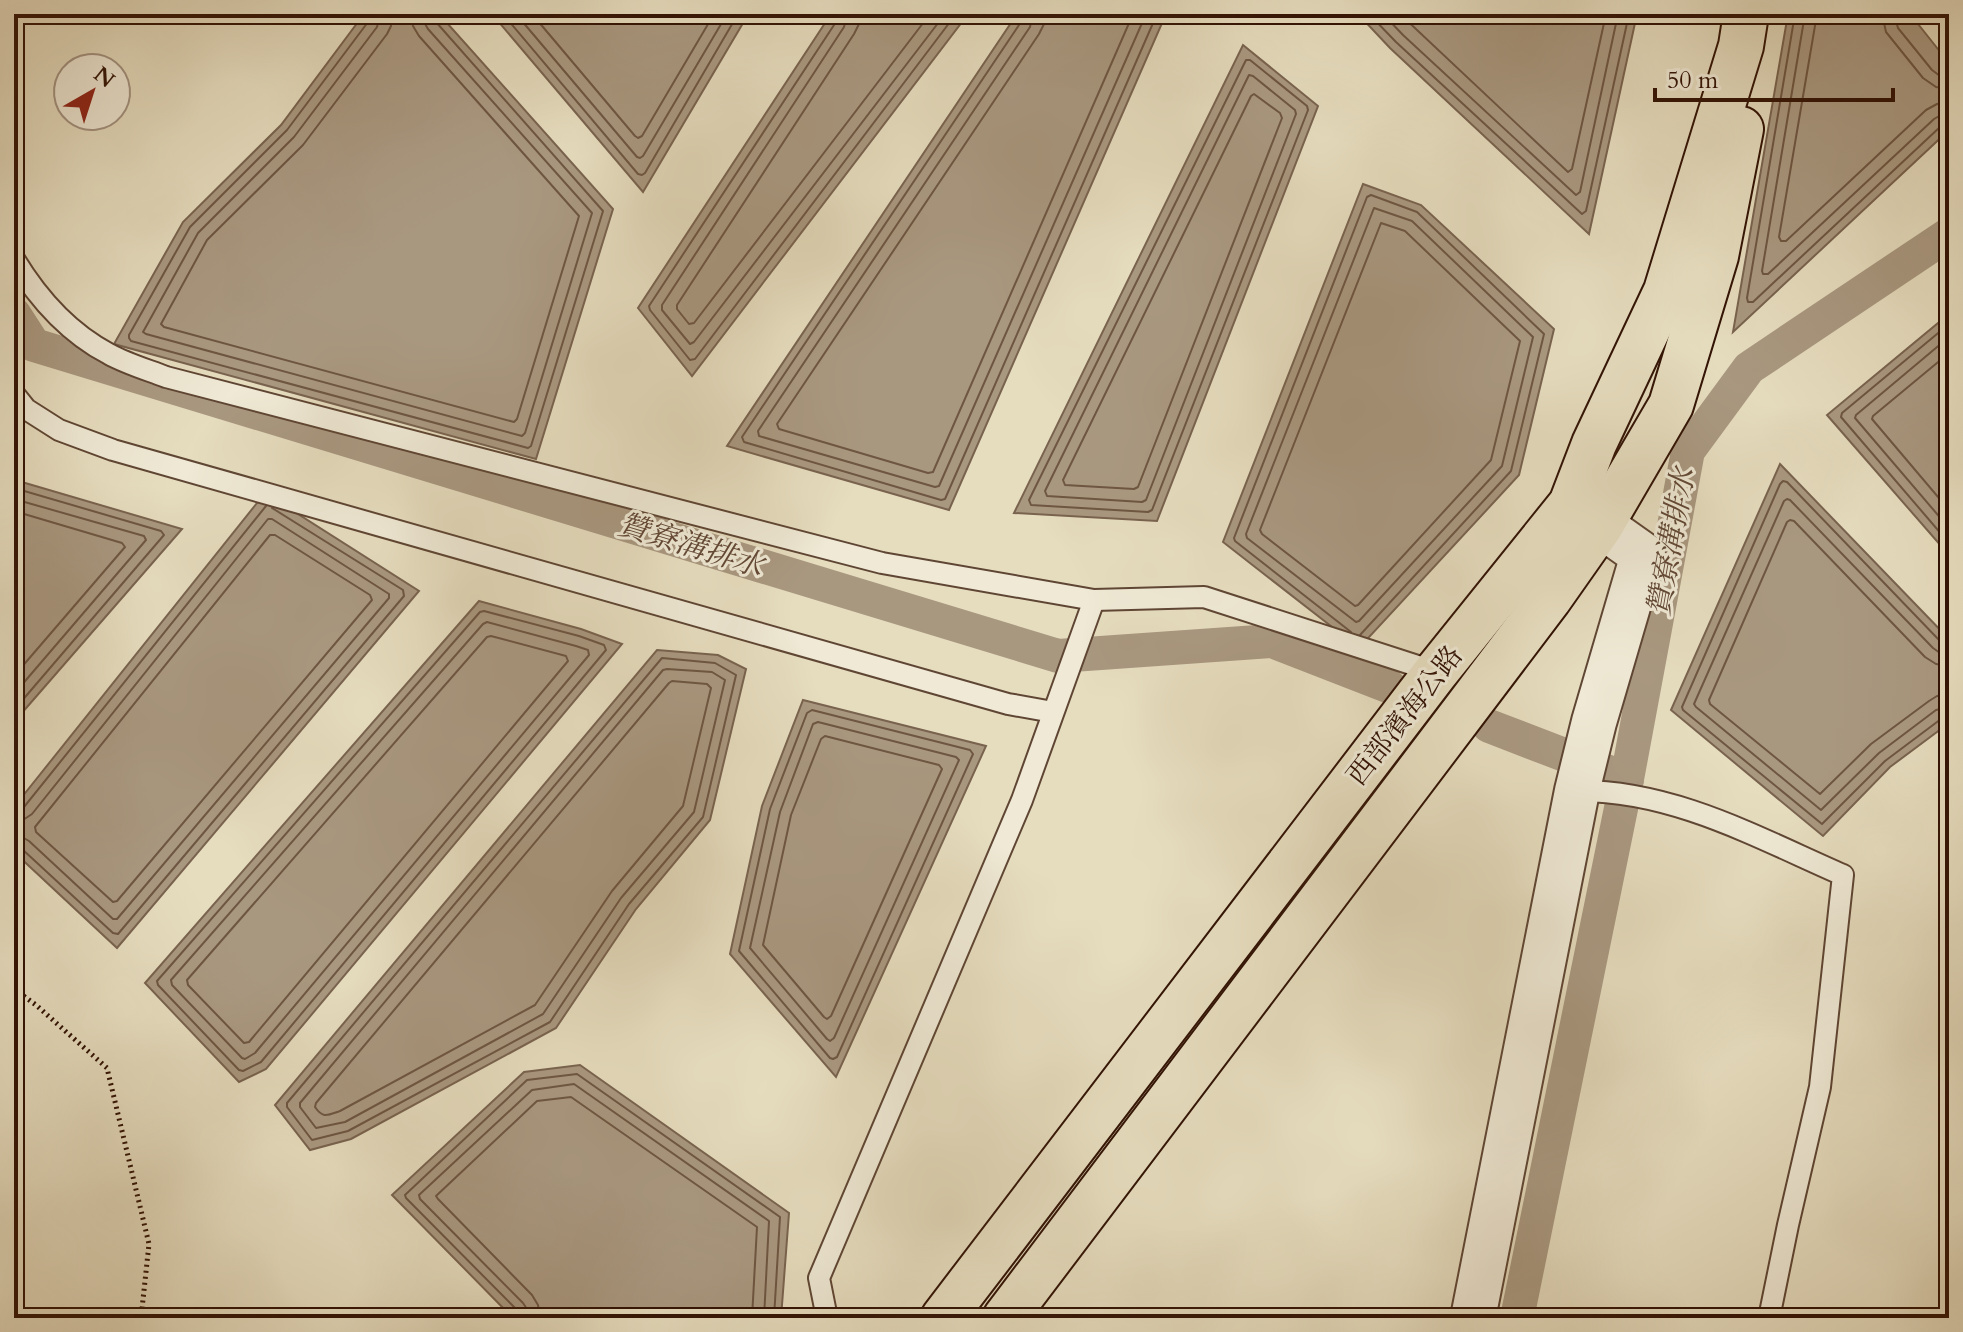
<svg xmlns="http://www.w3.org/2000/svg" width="1963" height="1332" font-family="Cardo,'Noto Serif TC',serif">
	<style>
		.water { fill: #a99880; stroke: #79634f; stroke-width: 2 }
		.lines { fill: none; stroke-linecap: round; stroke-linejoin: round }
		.shore { stroke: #6e5642; stroke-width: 2 }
		.canal { stroke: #a99880; stroke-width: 34 }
		.service-casing { stroke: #5f4634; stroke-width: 24 }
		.tertiary-casing { stroke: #5f4634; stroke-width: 48 }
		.primary-casing { stroke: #321305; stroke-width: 48 }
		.path { stroke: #321305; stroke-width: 5; stroke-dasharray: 2 4; stroke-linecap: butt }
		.service { stroke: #efe9d5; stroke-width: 20 }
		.tertiary { stroke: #efe9d5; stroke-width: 44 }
		.primary { stroke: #e6ddbf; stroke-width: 44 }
		.labels { text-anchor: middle; stroke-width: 6; stroke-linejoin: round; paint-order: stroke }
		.street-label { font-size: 28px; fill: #321305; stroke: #efe9d5 }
		.water-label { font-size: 30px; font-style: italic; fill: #624836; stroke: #efe9d5 }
	</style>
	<rect width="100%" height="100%" fill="#e6ddbf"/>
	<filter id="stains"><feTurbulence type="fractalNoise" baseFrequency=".0025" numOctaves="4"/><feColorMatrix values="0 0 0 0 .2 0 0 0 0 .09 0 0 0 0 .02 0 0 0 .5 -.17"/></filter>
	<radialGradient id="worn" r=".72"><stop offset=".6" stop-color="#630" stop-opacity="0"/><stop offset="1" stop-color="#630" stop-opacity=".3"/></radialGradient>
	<!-- water -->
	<g class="water">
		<polygon points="364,14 439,14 613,209 536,459 114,344 183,222 281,125"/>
		<polygon points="492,14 743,14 746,18 643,192"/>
		<polygon points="831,14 961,14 965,18 692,376 638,308"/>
		<polygon points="1017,14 1166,14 949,510 727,446"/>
		<polygon points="1358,14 1637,14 1589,234 1390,48"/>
		<polygon points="1788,14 1910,14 1949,63 1949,130 1733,332"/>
		<polygon points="1243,45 1318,106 1157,521 1014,513"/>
		<polygon points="1363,184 1421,205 1554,329 1519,475 1359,648 1223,542"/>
		<polygon points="1949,314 1949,555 1827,415"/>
		<polygon points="1780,464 1949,639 1949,723 1890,767 1823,836 1671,710"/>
		<polygon points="15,480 182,529 14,722 14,481"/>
		<polygon points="265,493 419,591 117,948 14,852 14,807"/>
		<polygon points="479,601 581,629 622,644 266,1069 239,1082 145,983"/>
		<polygon points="657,650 718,655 746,669 710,820 636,909 556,1028 351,1139 310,1150 275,1105"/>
		<polygon points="803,700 986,746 836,1077 730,954 762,806"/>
		<polygon points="580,1065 789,1213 781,1318 513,1318 392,1195 524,1072"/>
	</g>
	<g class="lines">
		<!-- shore -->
		<g class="shore">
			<polyline points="370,14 368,22 287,130 190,227 129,335 129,338 131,341 528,448 531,446 603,211 436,22 434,14"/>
			<polyline points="380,14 377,27 294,137 198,233 143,332 146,334 522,436 525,433 592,213 428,29 424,22 423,14"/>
			<polyline points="392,14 391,26 387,34 303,145 207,240 161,324 164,327 514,422 517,419 579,216 419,36 413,26 411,14"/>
			<polyline points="503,14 638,174 642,175 645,173 738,14"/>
			<polyline points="516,14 637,157 640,158 643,156 727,14"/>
			<polyline points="532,14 635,136 638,138 642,136 714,14"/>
			<polyline points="837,14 836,22 649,306 650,310 690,360 695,359 956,14"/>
			<polyline points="847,14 844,27 662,305 662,310 690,344 694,342 945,14"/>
			<polyline points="859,14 859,24 854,34 677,305 677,309 689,324 694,323 930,14"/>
			<polyline points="1023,14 1021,22 742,437 744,442 941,500 945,499 1157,14"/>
			<polyline points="1033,14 1030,27 758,431 759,436 935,487 939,486 1146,14"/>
			<polyline points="1045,14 1044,24 1039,34 777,424 779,429 928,473 933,472 1133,14"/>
			<polyline points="1369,14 1396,42 1582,214 1586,211 1629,14"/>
			<polyline points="1383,14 1403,35 1576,195 1580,192 1618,14"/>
			<polyline points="1400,14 1568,172 1572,169 1606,14"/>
			<polyline points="1795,14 1747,298 1748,302 1753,302 1940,127 1949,124"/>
			<polyline points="1805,14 1762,271 1763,274 1768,274 1934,119 1941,115 1949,114"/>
			<polyline points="1817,14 1779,237 1781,241 1786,241 1926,110 1937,104 1949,102"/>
			<polyline points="1882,14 1886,32 1923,78 1936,87 1949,89"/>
			<polyline points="1894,14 1898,28 1932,70 1940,76 1949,77"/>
			<polygon points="1246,60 1250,60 1307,106 1308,110 1152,510 1148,512 1031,505 1029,500"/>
			<polygon points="1249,75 1253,76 1295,110 1296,114 1146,500 1142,502 1047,496 1045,491"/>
			<polygon points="1254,94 1280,113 1282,118 1138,487 1134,489 1065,485 1063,480 1251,96"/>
			<polygon points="1374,208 1412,221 1533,337 1502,466 1359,621 1356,622 1247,538 1246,534"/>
			<polygon points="1381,223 1405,231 1520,341 1491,460 1358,605 1355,606 1262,534 1260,530"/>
			<polyline points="1949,324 1842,413 1841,417 1949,543"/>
			<polyline points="1949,337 1856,415 1855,418 1949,528"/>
			<polyline points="1949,353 1873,416 1872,419 1949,510"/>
			<polyline points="14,488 161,531 164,535 14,710"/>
			<polyline points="14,499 144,536 146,540 14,694"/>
			<polyline points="14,511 122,543 125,547 14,676"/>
			<polygon points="270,535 275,535 370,595 372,600 117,901 113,902 36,832 35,827"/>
			<polygon points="484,611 579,636 604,645 606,650 261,1062 243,1071 239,1070 158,985 157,981 480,612"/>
			<polygon points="487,622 576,646 588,650 589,655 255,1053 245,1059 242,1058 172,985 171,980 483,624"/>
			<polyline points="1351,632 1235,541 1234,538 1367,197 1371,195 1417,212 1544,334 1511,471 1360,635"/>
			<polygon points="491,636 566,656 568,661 249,1042 244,1043 188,985 187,980 487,637"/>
			<polyline points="1949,644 1940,641 1787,482 1783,481 1780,484 1682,707 1683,710 1822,824 1885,761 1941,719 1949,717"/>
			<polyline points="1949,654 1940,653 1933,648 1790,500 1787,499 1784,501 1694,704 1696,707 1821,810 1879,753 1936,710 1949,707"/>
			<polygon points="662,658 715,663 736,675 703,817 629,904 550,1022 348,1131 312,1140 287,1107 287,1103"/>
			<polyline points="1949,666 1936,664 1925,657 1794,521 1790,520 1787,522 1709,700 1710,704 1820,794 1871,744 1929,701 1937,696 1949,695"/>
			<polygon points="667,669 712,672 725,680 694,812 621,898 543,1014 345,1122 316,1128 300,1107 300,1103 663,670"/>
			<path d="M672,681L707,684L711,688L683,806L612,891L535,1005L340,1111C328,1115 323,1119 315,1107L316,1103L669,683Z"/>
			<polygon points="812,710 970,750 973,754 837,1057 833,1059 830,1058 739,951 770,809 807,713"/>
			<polygon points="818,722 956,757 959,760 834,1038 830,1041 827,1039 750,948 780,812 813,724"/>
			<polygon points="825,736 939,765 942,769 831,1016 827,1019 824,1017 763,945 791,815 821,739"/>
			<polyline points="14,811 19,810 24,807 266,506"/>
			<polyline points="14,821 23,820 32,814 268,519 272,519 389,594 389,598 117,919 113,919 29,841 22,837 14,837"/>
			<polyline points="14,847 22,849 113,933 118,934 404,596 403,590 272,508"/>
			<polyline points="518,1318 516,1309 406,1198 405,1195 527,1080 577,1074 780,1217 774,1318"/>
			<polyline points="528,1318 527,1309 523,1303 420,1199 419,1195 532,1090 574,1084 769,1221 764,1318"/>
			<polyline points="540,1318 538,1305 532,1295 438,1199 436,1196 537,1101 571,1097 757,1227 752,1318"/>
		</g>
		<!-- canal -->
		<g class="canal">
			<polyline points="14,314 34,345 1058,656 1272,641 1390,687"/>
			<polyline points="1489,726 1627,779 1688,451 1749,368 1949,234"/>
			<polyline points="1517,1318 1627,779"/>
		</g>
		<defs>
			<g id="service">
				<path d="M14,259C37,297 69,333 109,354C127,364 148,370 166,377L882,563L1094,600L1204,597L1436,672"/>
				<polyline points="14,394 26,409 59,430 113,450 1008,704 1053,712"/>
				<path d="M1577,791C1673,790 1758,838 1843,875L1820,1087L1788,1225L1769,1318"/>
				<polyline points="827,1318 819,1278 1022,800 1094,600"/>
			</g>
			<polyline id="tertiary" points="1473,1318 1577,791 1594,722 1643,555 1571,504"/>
			<g id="primary">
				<polyline points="943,1318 1436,672 1571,504 1594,444 1666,291 1741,46 1746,14"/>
				<polyline points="1005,1318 1549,599 1601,525 1671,405 1716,256 1741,129"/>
			</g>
		</defs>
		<!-- service casing -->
		<use href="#service" class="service-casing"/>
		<!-- tertiary casing -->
		<use href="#tertiary" class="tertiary-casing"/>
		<!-- primary casing -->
		<use href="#primary" class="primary-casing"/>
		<!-- path -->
		<polyline class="path" points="14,989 36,1005 107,1068 149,1244 141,1318"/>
		<!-- service -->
		<use href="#service" class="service"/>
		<!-- tertiary -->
		<use href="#tertiary" class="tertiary"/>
		<!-- primary -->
		<use href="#primary" class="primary"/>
	</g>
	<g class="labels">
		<!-- street labels -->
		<g class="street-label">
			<text transform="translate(1404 715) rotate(-52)" y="10">西部濱海公路</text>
		</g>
		<!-- water labels -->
		<g class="water-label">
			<text transform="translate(1671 542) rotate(-80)" y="10">贊寮溝排水</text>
			<text transform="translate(691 545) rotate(17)" y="10">贊寮溝排水</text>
		</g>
	</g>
	<!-- margin -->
	<rect width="1963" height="1332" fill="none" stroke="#e6ddbf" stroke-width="48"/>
	<rect x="16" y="16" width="1931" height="1300" fill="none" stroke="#321305" stroke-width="4"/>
	<rect x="24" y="24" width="1915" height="1284" fill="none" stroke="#321305" stroke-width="2"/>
	<!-- north arrow -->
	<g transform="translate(92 92) rotate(39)"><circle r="38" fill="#efe9d5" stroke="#a39382" stroke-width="2"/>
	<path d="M0-6L14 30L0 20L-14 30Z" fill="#8f2418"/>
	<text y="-12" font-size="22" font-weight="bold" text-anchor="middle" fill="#321305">N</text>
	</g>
	<!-- scale -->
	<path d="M1655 88v12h238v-12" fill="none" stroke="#321305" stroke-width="4"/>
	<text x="1667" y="88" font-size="24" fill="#321305" stroke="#efe9d5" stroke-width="6" paint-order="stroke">50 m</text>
	<rect width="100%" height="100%" filter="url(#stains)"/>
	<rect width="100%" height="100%" fill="url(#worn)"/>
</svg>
